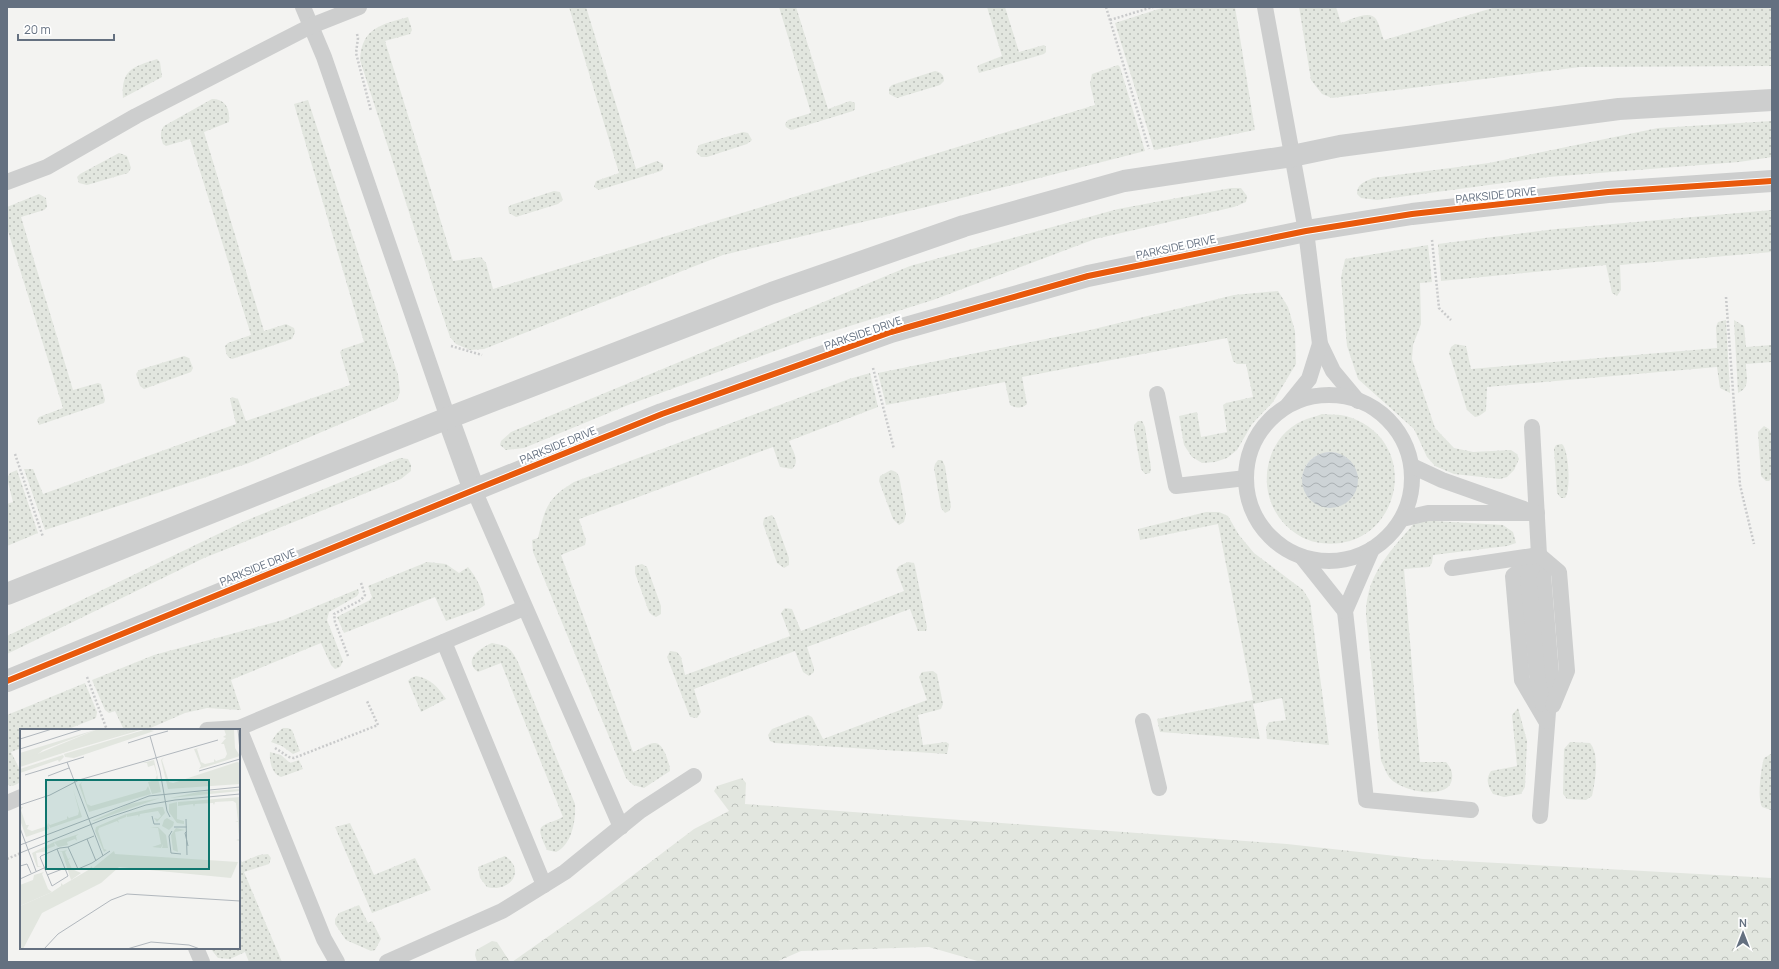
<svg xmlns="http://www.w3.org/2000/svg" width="1779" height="969" font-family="Manrope,sans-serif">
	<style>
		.green { fill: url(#green-dots); fill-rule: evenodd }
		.forest { fill: url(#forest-crowns) }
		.water { fill: url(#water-waves) }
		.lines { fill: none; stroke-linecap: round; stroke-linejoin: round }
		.path { stroke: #c9cacb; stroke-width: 2.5; stroke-dasharray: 2 2; stroke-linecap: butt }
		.service { stroke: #cdcece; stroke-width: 16 }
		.tertiary { stroke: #cdcece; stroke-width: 22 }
		.cycleway-casing { stroke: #fff; stroke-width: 8 }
		.cycleway { stroke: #e8590c; stroke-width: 6 }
		.labels { text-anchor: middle; stroke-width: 4; stroke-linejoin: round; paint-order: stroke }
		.street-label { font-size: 11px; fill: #647080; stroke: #fff }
		.inset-road { fill: none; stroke: #b1b7bd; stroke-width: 1 }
		.view { fill: #0f766e; fill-opacity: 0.15; stroke: #0f766e; stroke-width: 2 }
		.inset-edge { fill: none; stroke: #647080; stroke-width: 2 }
	</style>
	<defs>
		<pattern id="green-dots" width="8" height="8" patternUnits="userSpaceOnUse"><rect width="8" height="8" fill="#e2e6df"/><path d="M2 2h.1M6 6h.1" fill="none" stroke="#bbbfba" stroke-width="1.8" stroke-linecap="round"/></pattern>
		<pattern id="forest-crowns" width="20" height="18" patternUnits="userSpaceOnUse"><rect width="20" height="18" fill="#e2e6df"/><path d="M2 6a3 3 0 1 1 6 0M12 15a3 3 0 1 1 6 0" fill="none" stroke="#bbbfba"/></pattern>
		<pattern id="water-waves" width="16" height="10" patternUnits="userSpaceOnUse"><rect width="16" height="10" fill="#cdd3d6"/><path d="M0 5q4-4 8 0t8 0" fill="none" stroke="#aab0b3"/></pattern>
	</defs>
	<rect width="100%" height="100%" fill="#f3f3f1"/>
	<!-- green -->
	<g class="green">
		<polygon points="569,7 586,7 636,169 657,161 663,164 663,169 661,171 599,190 594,187 596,181 619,173"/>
		<polygon points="779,7 796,7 828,109 850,101 855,103 855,109 853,111 791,130 786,127 785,124 788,120 811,113"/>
		<polygon points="987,7 1005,7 1019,52 1044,45 1046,47 1046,52 1044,54 979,73 977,67 979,65 1002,56"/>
		<polygon points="1165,7 1235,7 1255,130 1154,150 1115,23"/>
		<path d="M1299,7H1336L1341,23C1350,20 1370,9 1376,19C1380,25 1381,34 1384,40L1496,7H1772V66L1580,67L1332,98L1322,94L1311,80Z"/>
		<path d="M408,17L412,30L410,34L385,41L453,261L481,257L486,263L493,289L1095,105L1090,84L1092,74L1118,65L1120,67L1145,151L926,207L723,255L484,349L470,350L456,344L450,337L436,296L360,60C362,27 381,25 408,17Z"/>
		<path d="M157,59L160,62L162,77L123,98C121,69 133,67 157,59Z"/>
		<path d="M935,71C941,72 944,75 944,81L940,85L897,98L889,94V88L892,85Z"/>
		<path d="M212,99C226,99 230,109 229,122L204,132L264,331L286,324L294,328L295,332L292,339L232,359C226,357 226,352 225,346L228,343L251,335L190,139L166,146L163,144C161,137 159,133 164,126Z"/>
		<polygon points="308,100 398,375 400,392 397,400 249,463 45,530 24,469 33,469 43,494 236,424 230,399 232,397 238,399 246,421 350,385 340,352 343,349 364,342 294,104"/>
		<path d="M1772,121V157L1739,162L1548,177L1377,200L1361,198L1357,194C1357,184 1364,182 1373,178L1489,163L1658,128Z"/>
		<polygon points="743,132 748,133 752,140 747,144 707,157 701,157 696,152 699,145"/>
		<polygon points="119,153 127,156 131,168 128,173 87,185 79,183 77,177 80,174"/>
		<polygon points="1231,188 1241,188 1247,196 1246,202 1234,207 1095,239 933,300 805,340 628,405 524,448 506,450 500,445 501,441 511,432 910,266 1118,209"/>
		<polygon points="554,191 560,192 563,200 558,204 516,217 509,213 508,207 511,205"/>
		<polygon points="39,194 46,198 47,207 44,210 21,217 73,390 98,383 101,384 105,400 104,403 39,425 37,420 39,417 63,408 7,228 7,207"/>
		<polygon points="1772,210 1772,252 1620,265 1621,290 1617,296 1612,293 1606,265 1441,281 1438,244 1556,229"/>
		<polygon points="1428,245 1432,282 1420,283 1421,324 1413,345 1412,359 1435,428 1454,448 1473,452 1511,450 1517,454 1519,459 1514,470 1507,477 1500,479 1454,474 1435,466 1427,457 1414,429 1358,379 1347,346 1341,278 1345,259"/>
		<path d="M1278,291L1288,307L1295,331L1296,364L1273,402L1252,424L1237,450L1227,458L1215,462L1202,463L1192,457L1184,445L1179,416L1197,412L1201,437L1227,432L1223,405L1226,403L1253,397L1246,364H1237L1233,361L1227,338L1022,377L1027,404C1022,409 1016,408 1010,405L1005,382L886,405L878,373L1090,330L1234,295Z"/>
		<polygon points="1726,320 1730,393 1720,388 1717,367 1487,387 1486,411 1479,416 1475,417 1467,410 1449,353 1451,347 1455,344 1466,346 1471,369 1717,348 1716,327 1718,322"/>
		<path d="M1734,320L1744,326L1746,347L1772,345V362L1746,364C1746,377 1751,387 1738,393Z"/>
		<polygon points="184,356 189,358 193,368 191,372 144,389 140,386 136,374 139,370"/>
		<path d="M870,373L878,407L789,441C792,450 801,461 792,469L780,467L773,447L579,519L586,540L585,545L561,555L633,752C639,750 647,744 654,743C663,741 670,764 670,771L644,788L633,785L626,778L533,552L532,540L538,538C545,509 546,499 574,482L849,379Z"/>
		<path d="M1322,414C1330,415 1339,414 1346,416C1429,441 1398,559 1315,542C1298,538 1282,525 1274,509C1258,479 1269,436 1302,421C1308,418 1315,417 1322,414ZM1327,452H1336L1302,481C1303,464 1311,456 1327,452Z"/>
		<polygon points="1138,421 1142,421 1145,427 1151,468 1150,473 1145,474 1141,469 1134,430 1134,425"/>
		<polygon points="1764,426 1769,429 1771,433 1772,478 1769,481 1766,481 1761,476 1758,432"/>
		<path d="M1562,444C1569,450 1571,491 1565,498H1561L1557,493L1554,449L1556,445Z"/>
		<polygon points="400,458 408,459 411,465 411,471 401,479 204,558 7,654 7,636 245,521"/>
		<polygon points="938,460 942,460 945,466 951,507 949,511 945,513 941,508 934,468 935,464"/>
		<polygon points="17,470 38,533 7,546 7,504 13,502 7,478 10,473"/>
		<polygon points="891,470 896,472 899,476 906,514 904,522 899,525 893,519 879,481 880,476"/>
		<polygon points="1206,512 1219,512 1228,516 1239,535 1254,553 1303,590 1310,601 1329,745 1267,739 1266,727 1269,722 1286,720 1282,698 1253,704 1260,739 1160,732 1157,719 1253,700 1218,524 1140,540 1138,529"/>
		<polygon points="772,515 775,519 789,558 789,565 784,568 777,563 763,524 764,518"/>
		<path d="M1417,520L1503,525L1513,532L1516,543L1507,546L1433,555L1432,563L1429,567L1404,569L1420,762H1446C1450,767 1453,771 1452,779C1449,802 1399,791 1389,777C1386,773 1384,766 1381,761L1366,614C1366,573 1392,550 1417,520Z"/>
		<path d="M427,562L446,564L459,573L468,567C477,578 483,590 485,605L479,609L446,621L435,597L344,633L337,617L370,600L372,597L368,586Z"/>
		<polygon points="908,562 914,563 915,566 927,627 926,631 918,631 910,609 807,647 814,668 814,672 809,676 803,672 795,651 694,689 701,712 697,718 690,717 667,657 670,651 677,652 681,657 685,675 790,636 781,613 785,608 792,609 801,631 904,591 896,570 899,566"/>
		<polygon points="642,564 647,567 661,606 661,614 656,617 652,615 649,612 635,573 635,566"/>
		<polygon points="358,589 359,593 357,596 329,612 327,620 343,661 340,667 335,669 331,665 321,643 231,680 241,710 207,708 185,713 146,730 124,730 115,711 109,713 105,710 92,680 154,655 283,620"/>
		<path d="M492,643C508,646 510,647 518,662L575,804C576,820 572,845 556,852L547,850C534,822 540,828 563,817L501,663L478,672C462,660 480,648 492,643Z"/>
		<polygon points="933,671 937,674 943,704 941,709 918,715 923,745 946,742 949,744 947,754 775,743 770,741 768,735 772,729 808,715 812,717 823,739 927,700 919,677 922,672"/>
		<path d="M416,676C431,679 437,686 446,699L421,712L408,681L411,678Z"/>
		<polygon points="85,683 97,712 96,718 66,730 21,730 21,748 11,752 21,772 21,782 13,786 7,785 7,715"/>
		<path d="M1518,708L1527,741L1525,787L1521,794L1504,797L1493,794C1488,786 1485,780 1491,771L1517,766L1512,715Z"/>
		<polygon points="283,728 288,728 292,730 300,751 293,754 282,746 271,742 277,733"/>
		<path d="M1570,742L1590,743C1600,755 1595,782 1592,796L1586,800L1567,799L1563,794L1564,749Z"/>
		<path d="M270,752L281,755L290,763L299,760L303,769L281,777C272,774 269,761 270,752Z"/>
		<path d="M1771,754L1772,809L1771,810L1762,807C1757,798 1761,768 1764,758Z"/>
		<polygon points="350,823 374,875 415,858 431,890 372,913 335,827"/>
		<polygon points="268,854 271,858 269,864 244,872 282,962 249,962 245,952 230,959 218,958 210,948 239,948 239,856 242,862 259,855"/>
		<path d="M505,856C527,871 509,893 487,887L480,878L478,867Z"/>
		<polygon points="359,905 368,923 372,921 381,939 375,950 371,951 346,940 335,924 335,919 339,913"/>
	</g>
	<!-- forest -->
	<g class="forest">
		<polygon points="742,778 746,783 745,804 1287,844 1423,859 1772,878 1772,962 981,962 929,947 801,951 776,962 512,962 603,898 694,829 729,811 714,791 717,786"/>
		<polygon points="492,941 497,942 510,962 477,962 475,955 476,950"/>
	</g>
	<!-- water -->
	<circle class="water" cx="1330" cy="480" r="28"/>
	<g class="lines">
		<!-- path -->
		<g class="path">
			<polyline points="1106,7 1149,149"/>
			<polyline points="1110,20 1153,7"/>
			<polyline points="357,34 358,38 356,53 371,111"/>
			<polyline points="1432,240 1439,308 1451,320"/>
			<polyline points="1726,297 1740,485 1754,544"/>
			<polyline points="451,346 482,355"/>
			<polyline points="873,368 894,449"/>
			<polyline points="15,454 43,537"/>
			<polyline points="348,656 335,622 334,614 361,600 365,595 361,583"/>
			<polyline points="87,677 107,730"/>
			<polyline points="275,748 289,757 294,758 378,725 367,701"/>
			<polyline points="7,859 21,853"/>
		</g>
		<!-- service -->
		<g class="service">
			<polyline points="303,7 324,57 448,418"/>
			<polyline points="1265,7 1306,231 1320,344 1333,371 1358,401"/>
			<polyline points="7,182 47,167 136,116 311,26 359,7"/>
			<polyline points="1157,394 1176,486 1246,478"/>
			<circle cx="1329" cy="478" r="83"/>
			<polyline points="1288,405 1309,379 1320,344"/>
			<polyline points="1532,427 1539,555 1543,574 1551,673 1540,816"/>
			<polyline points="1412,466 1442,480 1524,509"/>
			<polyline points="474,490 621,827"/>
			<polyline points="1402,519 1428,513 1537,513"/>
			<polyline points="1372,549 1345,611 1366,800 1471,810"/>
			<polyline points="1538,556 1513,576 1522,680 1546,721"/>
			<polyline points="1302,557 1345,611"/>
			<polyline points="1537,558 1528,575 1537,674 1543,704"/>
			<polyline points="1452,568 1539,555 1559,572 1567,671 1553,705"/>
			<polyline points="444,642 544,885"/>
			<polyline points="1143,721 1159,788"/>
			<polyline points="239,728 324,939 337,962"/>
			<polyline points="207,730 239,728 524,608"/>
			<polyline points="7,803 21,797"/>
			<polyline points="196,948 202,962"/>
			<polyline points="387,962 502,911 565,872 640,811 694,776"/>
		</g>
		<!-- tertiary -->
		<g class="tertiary">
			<polyline points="448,418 474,490"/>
			<polyline points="7,594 448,418 772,293 964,226 1124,181 1292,156 1340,146 1619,109 1772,100"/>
			<polyline points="7,681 474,490 662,414 891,332 1088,276 1306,231 1412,214 1608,192 1772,181"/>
		</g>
		<defs>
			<polyline id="cycleway" points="7,681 474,490 662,414 891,332 1088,276 1306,231 1412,214 1608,192 1772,181"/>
		</defs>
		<!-- cycleway casing -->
		<use href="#cycleway" class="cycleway-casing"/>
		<!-- cycleway -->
		<use href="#cycleway" class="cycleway"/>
	</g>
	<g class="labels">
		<!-- street labels -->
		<g class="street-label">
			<text transform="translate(1496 195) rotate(-6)" y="4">PARKSIDE DRIVE</text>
			<text transform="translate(1176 247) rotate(-12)" y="4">PARKSIDE DRIVE</text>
			<text transform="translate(863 333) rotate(-19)" y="4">PARKSIDE DRIVE</text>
			<text transform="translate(558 445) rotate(-22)" y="4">PARKSIDE DRIVE</text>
			<text transform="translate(258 567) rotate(-22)" y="4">PARKSIDE DRIVE</text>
		</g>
	</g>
	<!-- overview -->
	<g transform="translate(20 729)">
		<rect width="220" height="220" fill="#f3f3f1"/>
		<path d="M78,0L23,21L14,28L0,32V24ZM116,0H124L35,26V25ZM127,0L134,2L54,29L45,28L44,25ZM204,0H214L215,19L220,27L179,40L181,37L174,20L180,19L177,20L181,33L185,35L194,33V30L196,32L205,29L207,25L204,15H201L206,9L203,8L206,6ZM43,26L44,28L39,33L38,31L0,44V40ZM144,28L142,31L149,53L153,54L217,33L220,34V55L148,60L141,31ZM134,31L141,63L132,65L128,53L135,51L137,46L134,36L128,38L127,34H122ZM63,52L61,55L67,75L71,77L126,61L128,57L131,65L69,83L59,56ZM53,60L62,88L30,99L28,94L30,96L47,90V87L49,89L58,86L59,82ZM220,60V62L150,69L178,63ZM220,68V120L219,112L216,111L219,110L218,93L215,92H218L216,74L213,72L195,73L194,76L193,74L175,75L174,78L173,75L158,77V73ZM140,69L74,92H72L109,75ZM157,73V90L164,92V95L157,94L149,83V75ZM0,78H3L1,81L6,96H9L7,100L12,102L27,97L28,94L29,100L6,108L0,91ZM139,78H143L145,84L137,93L134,89L138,90L141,87L138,82L120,85L119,88L118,86L107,88L106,85ZM106,85V88L98,91L99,94L97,92L79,99L78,102L84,120L87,121L84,123L75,102L76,98ZM147,89L154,93L153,97L149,101L142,97L144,91ZM138,98L146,106L148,119H142L143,115L141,119L132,118L141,115L138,99H130ZM156,99L165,101L155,103L158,123L153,121L151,106ZM59,105L56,107L57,112L55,110L47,113L48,116L38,118L34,113ZM34,113L35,117L27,120L28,122L16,124L18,137L22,138H17L12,124ZM47,121L45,123L48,130L51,129L48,131L52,140L61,144L51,151L42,123H39ZM24,143L22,145L28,160L32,163L0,177V156L13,151L14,146Z" fill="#e2e6df"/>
		<path d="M78,0H116L0,38V32ZM94,122L95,125L218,133L211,149L99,138L81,154L22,184L3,220H0V177L32,163L41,157V154L43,156L70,140L71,137L73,139Z" fill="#e2e6df"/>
		<path class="inset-road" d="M218,0L220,22M130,7L148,2M0,10L32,0M108,14L130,7L140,42L147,82L150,88M0,20L63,0M47,33L83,127M179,42L220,30M5,46L64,28M28,47L49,39M0,76L30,66L59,51L198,11M132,87L134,95H140M166,90L167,126M154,98H167M0,99L16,142M152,102L149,107L151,124L161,125M167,102L165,104L168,117M67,110L76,132M0,116L129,67L220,58M48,118L58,140L72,134L90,122M37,120L48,147L32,157L20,128L21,127L37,120L40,119L48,118L74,107M0,124L87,89L126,76L155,71L220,65M0,137L7,135L11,144M27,146L45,139M0,150L24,139M24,220L38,205L91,171L107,165L220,172M107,220L131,213L169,216L180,220"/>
		<path class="view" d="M26,51H189V140H26Z"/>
		<rect width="220" height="220" class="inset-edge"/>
	</g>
	<!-- border -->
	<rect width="1779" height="969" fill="none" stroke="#647080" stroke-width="16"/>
	<!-- north arrow -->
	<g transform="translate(1743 933)" stroke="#ffffff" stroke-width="3" paint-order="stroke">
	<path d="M0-3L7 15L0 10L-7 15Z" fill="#647080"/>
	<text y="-6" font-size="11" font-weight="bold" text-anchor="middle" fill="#647080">N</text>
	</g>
	<!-- scale -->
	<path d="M18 34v6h96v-6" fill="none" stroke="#647080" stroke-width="2"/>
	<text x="24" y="34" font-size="12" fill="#647080" stroke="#ffffff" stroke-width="3" paint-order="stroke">20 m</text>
</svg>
